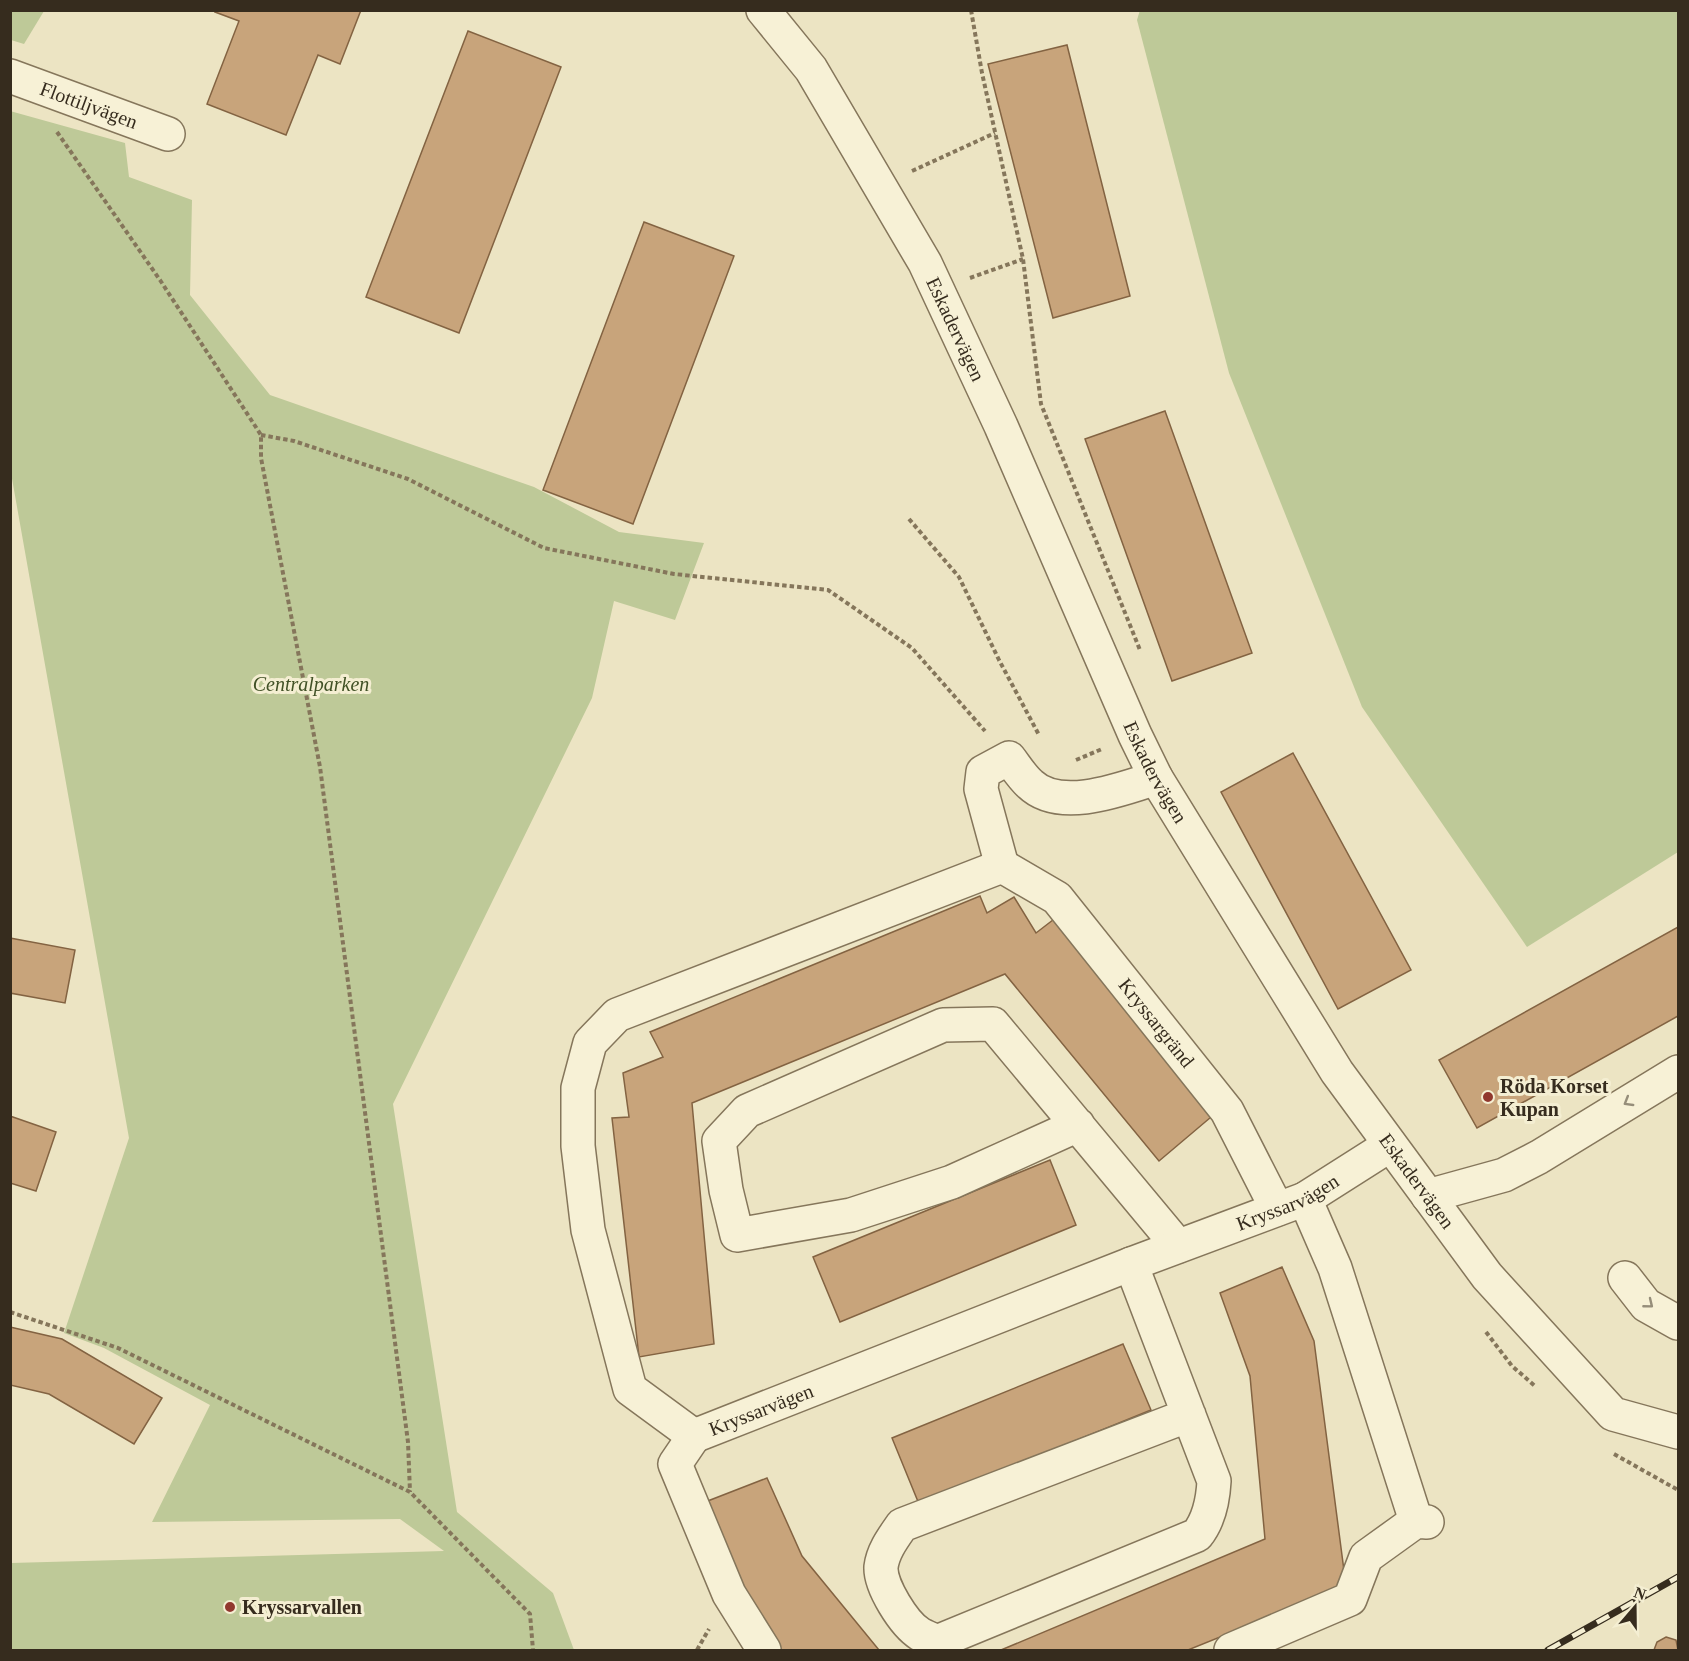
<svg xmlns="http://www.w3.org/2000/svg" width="1689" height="1661" font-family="'Times New Roman',serif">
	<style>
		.green { fill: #bec998 }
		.building { fill: #c8a47b; stroke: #836342; stroke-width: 1.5 }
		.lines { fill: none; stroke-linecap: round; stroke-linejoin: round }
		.minor-casing { stroke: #85765b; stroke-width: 36 }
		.path { stroke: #85765b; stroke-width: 4; stroke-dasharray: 4.5 3; stroke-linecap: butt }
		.minor { stroke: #f7f1d6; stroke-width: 33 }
		.rail-casing { stroke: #362c1e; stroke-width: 7 }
		.rail { stroke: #f4eed2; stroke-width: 4.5; stroke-dasharray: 14; stroke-linecap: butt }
		.oneway { stroke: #968e7a }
		.poi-dot { fill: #91382e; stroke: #f4eed2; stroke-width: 2 }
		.labels { text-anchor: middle; stroke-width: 6; stroke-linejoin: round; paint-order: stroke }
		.street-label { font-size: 20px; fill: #362c1e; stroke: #f4eed2 }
		.park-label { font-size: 20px; font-style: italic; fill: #415126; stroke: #f4eed2 }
		.poi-label { font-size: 20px; font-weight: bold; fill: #362c1e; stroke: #f4eed2; text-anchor: start }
	</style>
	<rect width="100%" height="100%" fill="#ece4c3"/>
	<!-- green -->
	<g class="green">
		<polygon points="11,10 44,11 24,44 11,40"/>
		<polygon points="1140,10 1678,11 1678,852 1527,947 1362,707 1229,373 1137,20"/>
		<polygon points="10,111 125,143 129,177 192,200 190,295 270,395 534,487 619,532 704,543 675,620 614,601 592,698 393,1104 457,1512 553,1593 574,1650 11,1650 11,1563 444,1551 400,1519 152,1522 210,1405 104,1348 64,1333 129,1138 11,473"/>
	</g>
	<!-- building -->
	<g class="building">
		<polygon points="216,10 361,10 340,64 318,55 286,135 207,104 239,21 215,12"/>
		<polygon points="468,31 561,67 459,333 366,297"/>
		<polygon points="1067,45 1130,296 1053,318 988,64"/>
		<polygon points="644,222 734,256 633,524 543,490"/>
		<polygon points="1165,411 1252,653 1172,681 1085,439"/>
		<polygon points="1293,753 1411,970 1338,1009 1221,792"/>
		<polygon points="980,896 987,913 1014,897 1036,933 1062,913 1217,1112 1159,1161 1005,974 692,1103 714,1344 639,1357 612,1118 629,1117 623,1073 663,1057 650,1032"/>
		<polygon points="1678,927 1678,1016 1477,1128 1439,1060"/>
		<polygon points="10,938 75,950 65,1003 10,993"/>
		<polygon points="10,1116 56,1132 36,1191 10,1183"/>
		<polygon points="1050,1160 1076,1225 840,1322 813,1257"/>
		<polygon points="1282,1267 1314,1341 1346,1586 1188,1650 1001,1650 1265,1539 1250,1376 1220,1293"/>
		<polygon points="10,1327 62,1339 162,1398 134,1444 49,1394 10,1385"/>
		<polygon points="1123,1344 1151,1410 919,1504 892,1438"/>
		<polygon points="767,1478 802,1556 879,1650 781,1650 743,1602 700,1504"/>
		<polygon points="1666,1637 1676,1640 1678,1650 1654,1650 1657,1642"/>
	</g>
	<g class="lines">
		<defs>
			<g id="minor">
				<path id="s1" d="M763,10L811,69L925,263L1001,426L1135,735L1156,778L1337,1072L1487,1276L1613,1414L1678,1432"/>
				<path id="s2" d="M10,76L168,134"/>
				<path d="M1002,866L981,789L983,772L1009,758C1016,767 1022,777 1030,784C1060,813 1122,789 1156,778"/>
				<polyline points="1078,1125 952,1182 851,1215 737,1235 726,1190 719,1141 747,1111 943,1025 993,1024 1178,1246"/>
				<polyline points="1428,1196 1504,1175 1539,1157 1678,1072"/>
				<polyline points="1305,1199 1335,1268 1416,1521"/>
				<path d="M1131,1264L1214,1481C1213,1500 1209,1520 1197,1535L937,1642C932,1639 925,1637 920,1634C904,1624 880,1586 881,1567C883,1551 893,1538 902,1525L1189,1415"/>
				<polyline points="1625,1278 1646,1305 1678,1323"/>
				<path id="s3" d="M694,1436L630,1389L588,1230L578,1146V1088L590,1043L617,1015L1002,866L1057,898L1227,1111L1277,1209"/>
				<path id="s4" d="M694,1436L1131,1264L1305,1199L1390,1145"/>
				<polyline points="694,1436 675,1464 729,1594 764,1650"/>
				<polyline points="1231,1650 1350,1599 1366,1557 1416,1521 1427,1522"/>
			</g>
		</defs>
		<!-- minor casing -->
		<use href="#minor" class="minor-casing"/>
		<!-- path -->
		<g class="path">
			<polyline points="971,10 982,73 1023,259 1041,404 1140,650"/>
			<polyline points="57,132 160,280 261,435 261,458 320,767 408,1442 410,1492"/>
			<polyline points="912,171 995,133"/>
			<polyline points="970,278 1023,259"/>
			<polyline points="261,435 294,441 408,479 544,548 674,574 828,590 912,648 985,731"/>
			<polyline points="909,519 959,577 999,660 1039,735"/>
			<polyline points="1076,760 1102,749"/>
			<polyline points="10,1312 118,1348 410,1492 530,1614 533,1650"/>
			<polyline points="1486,1332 1512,1366 1535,1386"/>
			<polyline points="1614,1454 1678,1490"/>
			<polyline points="697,1650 709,1629"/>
		</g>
		<!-- minor -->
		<use href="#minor" class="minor"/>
		<defs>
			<polyline id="rail" points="1548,1650 1678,1577"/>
		</defs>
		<!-- rail casing -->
		<use href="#rail" class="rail-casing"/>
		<!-- rail -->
		<use href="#rail" class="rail"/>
	</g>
	<!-- one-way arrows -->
	<defs><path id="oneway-chevron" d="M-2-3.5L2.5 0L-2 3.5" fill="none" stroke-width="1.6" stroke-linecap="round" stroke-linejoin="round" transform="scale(1.5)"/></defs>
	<g class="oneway">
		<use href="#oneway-chevron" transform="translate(1628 1102) rotate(149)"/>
		<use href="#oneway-chevron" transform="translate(1649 1304) rotate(39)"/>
	</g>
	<!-- markers -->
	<g class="poi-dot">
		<circle cx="1488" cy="1097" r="6"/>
		<circle cx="230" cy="1607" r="6"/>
	</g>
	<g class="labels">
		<!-- street labels -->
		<g class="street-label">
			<text dy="7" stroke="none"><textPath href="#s2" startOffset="84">Flottiljvägen</textPath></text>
			<text dy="7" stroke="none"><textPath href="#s1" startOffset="374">Eskadervägen</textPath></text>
			<text dy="7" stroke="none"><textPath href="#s1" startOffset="860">Eskadervägen</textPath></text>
			<text dy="7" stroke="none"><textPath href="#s3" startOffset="1108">Kryssargränd</textPath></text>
			<text dy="7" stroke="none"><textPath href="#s1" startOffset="1346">Eskadervägen</textPath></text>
			<text dy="7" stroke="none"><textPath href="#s4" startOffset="638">Kryssarvägen</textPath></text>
			<text dy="7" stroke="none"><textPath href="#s4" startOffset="72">Kryssarvägen</textPath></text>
		</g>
		<!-- park labels -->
		<g class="park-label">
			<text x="311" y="691">Centralparken</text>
		</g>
		<!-- poi labels -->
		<g class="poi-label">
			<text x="1500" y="1093">Röda Korset<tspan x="1500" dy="23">Kupan</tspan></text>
			<text x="242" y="1614">Kryssarvallen</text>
		</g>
	</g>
	<!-- border -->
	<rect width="1689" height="1661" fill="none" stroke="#362c1e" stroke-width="24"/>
	<!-- north arrow -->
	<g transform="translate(1635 1607) rotate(20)" stroke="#f4eed2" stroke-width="4.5" paint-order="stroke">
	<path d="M0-4.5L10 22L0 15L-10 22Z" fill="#362c1e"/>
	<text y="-9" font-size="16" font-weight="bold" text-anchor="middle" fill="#362c1e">N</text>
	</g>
</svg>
